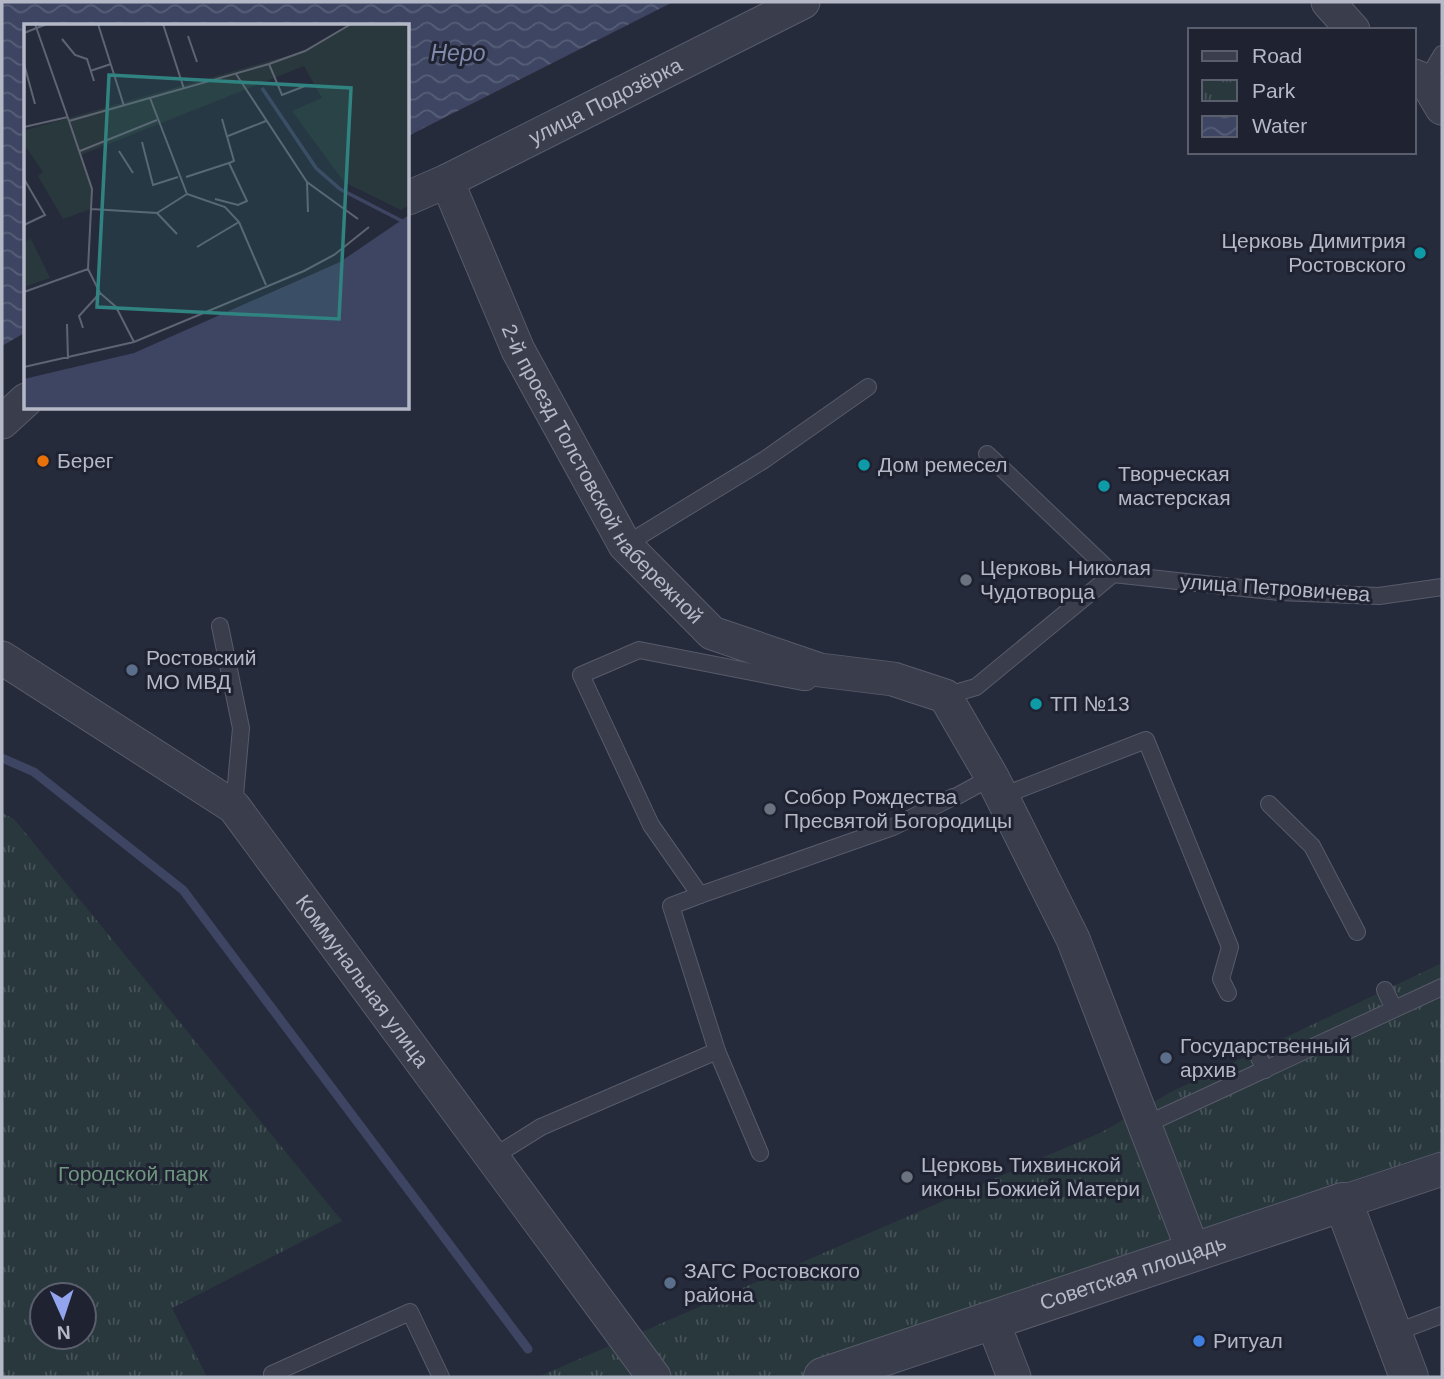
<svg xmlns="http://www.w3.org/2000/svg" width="1444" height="1379" font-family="Arial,sans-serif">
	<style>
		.park { fill: url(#park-tufts); fill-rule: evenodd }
		.water { fill: url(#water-waves) }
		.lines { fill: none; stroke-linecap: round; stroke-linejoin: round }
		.stream { stroke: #3d4562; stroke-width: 9 }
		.service-casing { stroke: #585b6a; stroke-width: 18 }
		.minor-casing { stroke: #585b6a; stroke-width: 35 }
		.tertiary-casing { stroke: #585b6a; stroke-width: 40 }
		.service { stroke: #3a3d4c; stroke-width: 16 }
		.minor { stroke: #3a3d4c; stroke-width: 33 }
		.tertiary { stroke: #3a3d4c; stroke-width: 38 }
		.culture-dot { fill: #0f9aa8; stroke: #1f2231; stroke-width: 2.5 }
		.food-dot { fill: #e8710a; stroke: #1f2231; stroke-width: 2.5 }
		.worship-dot { fill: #6b7280; stroke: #1f2231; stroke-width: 2.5 }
		.service-dot { fill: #5c6f8a; stroke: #1f2231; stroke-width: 2.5 }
		.shop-dot { fill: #3f7fe0; stroke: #1f2231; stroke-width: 2.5 }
		.labels { text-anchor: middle; stroke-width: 6; stroke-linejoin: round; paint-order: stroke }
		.street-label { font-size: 21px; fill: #b5b9c7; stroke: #1f2231 }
		.poi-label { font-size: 21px; fill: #b5b9c7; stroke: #1f2231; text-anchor: start }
		.park-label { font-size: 21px; fill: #6f967f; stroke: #1f2231 }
		.water-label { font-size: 23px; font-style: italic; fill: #808aab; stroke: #1f2231 }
		.inset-river { fill: none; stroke: #3d4562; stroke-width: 3.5 }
		.inset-road { fill: none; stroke: #5f6473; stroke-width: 2 }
		.view { fill: #308380; fill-opacity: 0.15; stroke: #308380; stroke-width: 3.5 }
		.inset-edge { fill: none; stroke: #b5b9c7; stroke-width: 3.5 }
	</style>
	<defs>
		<pattern id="park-tufts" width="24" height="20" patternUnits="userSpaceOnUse" patternTransform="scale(1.75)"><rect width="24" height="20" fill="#29383d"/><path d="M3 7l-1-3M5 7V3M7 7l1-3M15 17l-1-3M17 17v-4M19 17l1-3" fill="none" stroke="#465358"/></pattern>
		<pattern id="water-waves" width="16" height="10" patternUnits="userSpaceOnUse" patternTransform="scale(1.75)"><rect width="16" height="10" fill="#3d4562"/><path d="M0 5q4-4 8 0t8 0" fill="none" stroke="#575e77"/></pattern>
	</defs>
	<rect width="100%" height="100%" fill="#262b3b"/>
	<!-- park -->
	<g class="park">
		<path d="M2,813L14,819L342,1221L172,1308L207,1377H2ZM42,1295H84V1337H42Z"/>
		<polygon points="1442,963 1442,1169 823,1377 538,1377 1102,1132 1171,1092"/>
	</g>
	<!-- water -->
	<polygon class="water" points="2,2 673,2 408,136 408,26 26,26 26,332 2,346"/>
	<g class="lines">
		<!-- stream -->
		<polyline class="stream" points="2,758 34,772 183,890 528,1349"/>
		<defs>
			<g id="service">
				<polyline points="1426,81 1442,54"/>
				<polyline points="987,454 1113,574 1279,592 1379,596 1442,587"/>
				<polyline points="625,545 764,460 868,387"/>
				<polyline points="220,626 241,728 234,807"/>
				<polyline points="945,696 976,687 1113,574"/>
				<polyline points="957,796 992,777"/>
				<polyline points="1002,796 1146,740 1230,947 1221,979 1228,993"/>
				<polyline points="1269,804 1312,846 1357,932"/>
				<polyline points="700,895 893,827 953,797"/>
				<polyline points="1385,990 1394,1009"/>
				<polyline points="1256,1051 1265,1070"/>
				<polyline points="1145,1125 1442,987"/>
				<polyline points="760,1153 717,1051 671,906 700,895 651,825 581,675 639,650 803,682 807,682 820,670"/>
				<polyline points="493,1157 541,1127 717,1051"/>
				<polyline points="1392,1334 1442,1315"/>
				<polyline points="272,1374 410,1312 441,1377"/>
			</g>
			<g id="minor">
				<polyline points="1328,2 1353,30"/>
				<polyline points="1414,76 1426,81 1442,108"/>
				<path id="s1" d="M447,181L518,350L625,545L712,633L820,670L893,679L945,696L992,777L1073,939L1194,1253"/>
				<path id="s2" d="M408,198L447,181L803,2"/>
				<polyline points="2,422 26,400"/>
				<path id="s3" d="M2,658L234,807L654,1377"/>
				<polyline points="1343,1202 1442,1169"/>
				<polyline points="992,1320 1014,1377"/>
			</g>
			<g id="tertiary">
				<path id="s4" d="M823,1377L1343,1202L1409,1377"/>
			</g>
		</defs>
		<!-- service casing -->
		<use href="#service" class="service-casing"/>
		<!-- minor casing -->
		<use href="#minor" class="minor-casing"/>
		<!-- tertiary casing -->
		<use href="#tertiary" class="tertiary-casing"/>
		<!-- service -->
		<use href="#service" class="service"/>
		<!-- minor -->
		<use href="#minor" class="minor"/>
		<!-- tertiary -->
		<use href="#tertiary" class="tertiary"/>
	</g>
	<!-- markers -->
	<g class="culture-dot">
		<circle cx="1420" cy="253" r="7"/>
		<circle cx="864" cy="465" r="7"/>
		<circle cx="1104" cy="486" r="7"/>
		<circle cx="1036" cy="704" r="7"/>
	</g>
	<circle class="food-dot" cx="43" cy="461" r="7"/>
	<g class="worship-dot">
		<circle cx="966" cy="580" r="7"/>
		<circle cx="770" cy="809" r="7"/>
		<circle cx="907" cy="1177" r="7"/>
	</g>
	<g class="service-dot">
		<circle cx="132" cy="670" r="7"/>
		<circle cx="1166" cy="1058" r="7"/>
		<circle cx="670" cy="1283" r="7"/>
	</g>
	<circle class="shop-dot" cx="1199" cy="1341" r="7"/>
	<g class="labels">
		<!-- street labels -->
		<g class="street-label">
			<text dy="7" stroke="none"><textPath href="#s2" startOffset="220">улица Подозёрка</textPath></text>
			<text dy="7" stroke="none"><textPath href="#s1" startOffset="334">2-й проезд Толстовской набережной</textPath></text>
			<text transform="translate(1275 588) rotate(4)" y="7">улица Петровичева</text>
			<text dy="7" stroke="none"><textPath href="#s3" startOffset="492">Коммунальная улица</textPath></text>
			<text dy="7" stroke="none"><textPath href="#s4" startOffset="327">Советская площадь</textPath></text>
		</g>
		<!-- poi labels -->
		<g class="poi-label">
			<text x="1406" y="248" text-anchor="end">Церковь Димитрия<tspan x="1406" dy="24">Ростовского</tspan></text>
			<text x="57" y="468">Берег</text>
			<text x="878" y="472">Дом ремесел</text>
			<text x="1118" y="481">Творческая<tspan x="1118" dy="24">мастерская</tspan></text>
			<text x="980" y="575">Церковь Николая<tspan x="980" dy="24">Чудотворца</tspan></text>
			<text x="146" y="665">Ростовский<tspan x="146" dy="24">МО МВД</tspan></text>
			<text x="1050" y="711">ТП №13</text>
			<text x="784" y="804">Собор Рождества<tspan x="784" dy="24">Пресвятой Богородицы</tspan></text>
			<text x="1180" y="1053">Государственный<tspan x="1180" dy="24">архив</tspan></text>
			<text x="921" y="1172">Церковь Тихвинской<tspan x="921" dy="24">иконы Божией Матери</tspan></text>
			<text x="684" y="1278">ЗАГС Ростовского<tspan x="684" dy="24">района</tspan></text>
			<text x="1213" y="1348">Ритуал</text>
		</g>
		<!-- park labels -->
		<g class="park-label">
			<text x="133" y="1181">Городской парк</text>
		</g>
		<!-- water labels -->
		<g class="water-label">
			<text x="458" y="61">Неро</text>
		</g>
	</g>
	<!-- overview -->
	<g transform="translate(24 24)">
		<rect width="385" height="385" fill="#262b3b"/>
		<path d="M327,0H385V181L377,186L320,158L268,87L298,74L280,42L57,131L68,165L67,185L39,195L14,152L19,148L0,120L2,106L281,27Z" fill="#29383d"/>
		<path d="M7,215L26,254L0,263V218Z" fill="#29383d"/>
		<path d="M385,191V385H0V355L110,329L316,238Z" fill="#3d4562"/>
		<path class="inset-river" d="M238,64L292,144L316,165L378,197"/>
		<path class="inset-road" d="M11,0L45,97M74,0L100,82M139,0L160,65M0,9L23,0M164,12L173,38M38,15L51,31L63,35L70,57M0,40L11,80M245,40L258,71L281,62M66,47L87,40M212,50L283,158L334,195M126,74L163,170L201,183L215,198L242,261M0,103L44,93M204,112L242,97M118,118L129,161L154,153M56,127L133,96M95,127L109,149M162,153L205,139M0,155L21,191L0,201M283,158L284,188M191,175L214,181L223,177L205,139L210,137L198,95M67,185L133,189L153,210M133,189L163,170M173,223L215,198M64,245L76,269L92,283L110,318M0,268L64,245L68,165L45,97L245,40L281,27L327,0M43,300L44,335M59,304L55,292L76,269M0,343L110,318L280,247L310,231L345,203"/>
		<path class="view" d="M85,51L327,64L315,295L73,283Z"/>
		<rect width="385" height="385" class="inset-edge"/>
	</g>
	<!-- border -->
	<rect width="1444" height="1379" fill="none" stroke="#b5b9c7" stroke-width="7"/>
	<!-- legend -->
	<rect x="1188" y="28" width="228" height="126" fill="#1f2231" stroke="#5b5e6d" stroke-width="2"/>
	<rect x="1202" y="51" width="35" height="10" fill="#3a3d4c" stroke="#5b5e6d" stroke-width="2"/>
	<text x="1252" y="63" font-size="21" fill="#b5b9c7">Road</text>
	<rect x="1202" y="80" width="35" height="21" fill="url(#park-tufts)" stroke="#5b5e6d" stroke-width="2"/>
	<text x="1252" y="98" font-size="21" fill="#b5b9c7">Park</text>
	<rect x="1202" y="116" width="35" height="21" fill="url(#water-waves)" stroke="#5b5e6d" stroke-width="2"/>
	<text x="1252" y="133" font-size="21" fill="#b5b9c7">Water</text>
	<!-- north arrow -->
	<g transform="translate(63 1316) rotate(177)"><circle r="33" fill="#1f2231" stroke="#5b5e6d" stroke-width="2"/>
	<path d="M0-5L12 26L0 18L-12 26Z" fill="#93a4ee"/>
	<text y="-10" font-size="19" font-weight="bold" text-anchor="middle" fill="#b5b9c7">N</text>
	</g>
</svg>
